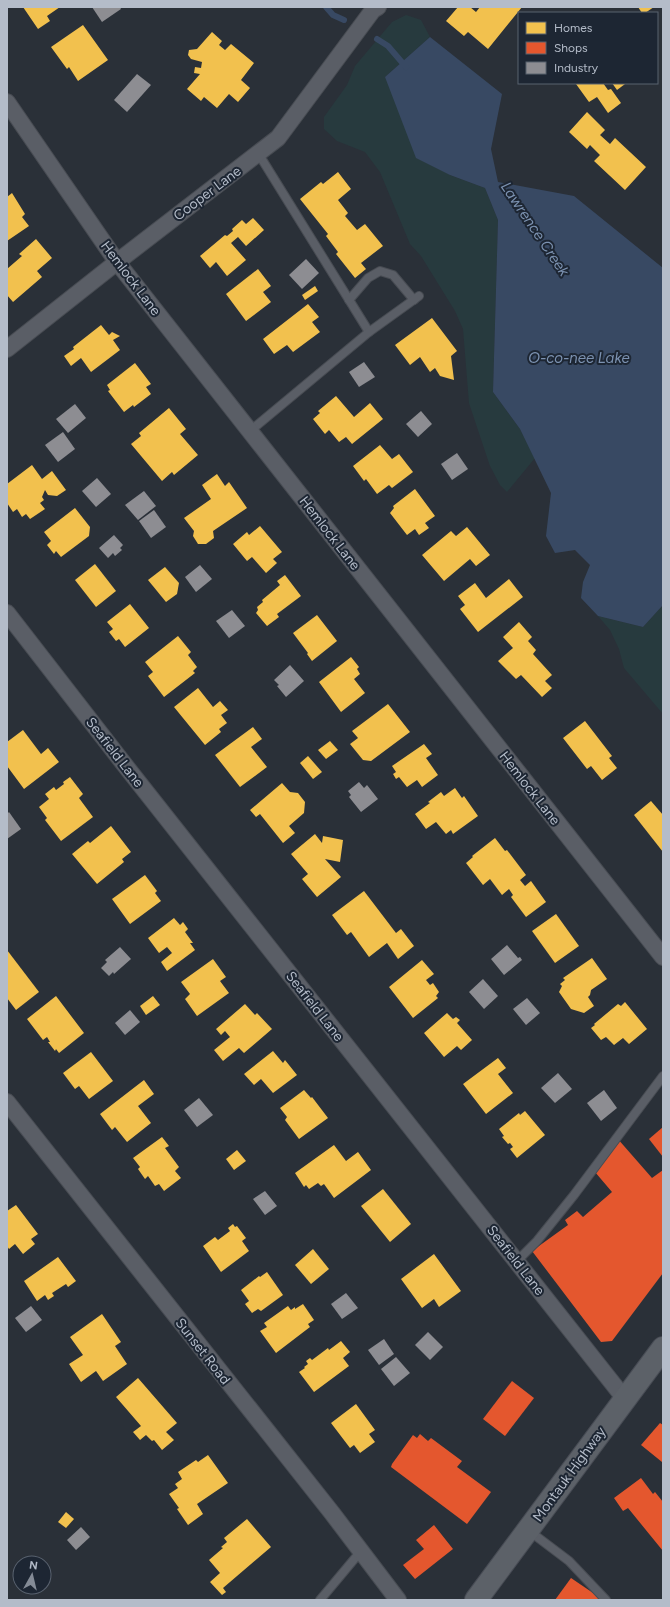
<svg xmlns="http://www.w3.org/2000/svg" width="670" height="1607" font-family="Figtree,sans-serif">
	<style>
		.green { fill: #273a3e }
		.water { fill: #384963 }
		.homes { fill: #f2c14e }
		.shops { fill: #e4572e }
		.industry { fill: #8d8d92 }
		.lines { fill: none; stroke-linecap: round; stroke-linejoin: round }
		.stream { stroke: #384963; stroke-width: 6 }
		.service-casing { stroke: #484c53; stroke-width: 10 }
		.minor-casing { stroke: #484c53; stroke-width: 18 }
		.primary-casing { stroke: #484c55; stroke-width: 24 }
		.service { stroke: #5a5e66; stroke-width: 8 }
		.minor { stroke: #5a5e66; stroke-width: 16 }
		.primary { stroke: #5c6168; stroke-width: 22 }
		.labels { text-anchor: middle; stroke-width: 4; stroke-linejoin: round; paint-order: stroke }
		.street-label { font-size: 14px; fill: #b4bcc9; stroke: #1d2633 }
		.water-label { font-size: 15px; font-style: italic; fill: #7c92b1; stroke: #1d2633 }
	</style>
	<rect width="100%" height="100%" fill="#2a3038"/>
	<!-- green -->
	<g class="green">
		<polygon points="406,15 421,20 430,37 385,77 450,175 485,188 498,220 493,392 520,429 535,458 507,492 500,485 490,466 469,403 463,329 455,311 421,256 410,244 380,172 365,152 337,141 324,129 324,117 347,85 355,66 392,22"/>
		<polygon points="663,605 663,714 624,668 619,649 610,630 598,616 643,627"/>
	</g>
	<!-- water -->
	<polygon class="water" points="430,37 502,94 491,149 498,182 574,196 663,268 663,605 643,627 598,616 581,598 583,582 590,565 575,550 555,553 546,536 551,493 520,429 493,392 498,220 485,188 450,175 416,158 385,77"/>
	<!-- homes -->
	<g class="homes">
		<polygon points="23,7 60,7 47,16 50,21 38,29"/>
		<polygon points="458,7 470,7 476,12 480,7 522,7 488,49 468,32 464,36 446,21"/>
		<polygon points="638,7 654,7 645,13 642,13"/>
		<polygon points="83,25 108,60 78,81 69,67 67,69 51,47"/>
		<polygon points="212,32 222,41 219,45 225,50 231,44 254,63 241,80 250,88 238,102 229,94 217,108 204,97 201,101 187,89 200,74 194,73 195,67 201,68 202,62 191,59 188,55 189,50 197,49"/>
		<polygon points="578,83 603,83 608,90 611,89 621,103 608,113 597,97 589,102 576,84"/>
		<polygon points="612,83 624,83 625,84 617,90"/>
		<polygon points="587,112 605,130 600,135 610,144 615,138 646,167 625,190 594,161 600,155 590,145 587,149 569,132"/>
		<polygon points="338,172 351,189 338,200 348,213 345,216 357,230 365,224 383,246 361,263 366,269 355,278 336,254 338,252 326,236 328,234 300,199 321,182 323,184"/>
		<polygon points="12,193 25,214 22,217 29,226 7,241 7,197"/>
		<polygon points="253,218 264,230 246,246 238,237 231,243 246,260 227,276 216,262 210,268 200,256 225,235 227,236 233,231 232,229 242,220 246,224"/>
		<polygon points="36,239 52,258 37,271 42,277 13,302 7,295 7,269 22,256 19,254"/>
		<polygon points="258,269 271,286 263,292 271,302 246,321 226,294"/>
		<polygon points="315,286 318,291 305,300 302,295"/>
		<polygon points="308,304 319,317 312,322 320,332 293,352 287,345 274,354 263,339"/>
		<polygon points="432,318 457,351 451,356 454,380 440,376 435,368 430,372 420,357 410,365 395,345"/>
		<polygon points="101,325 109,335 112,332 120,336 113,340 120,350 91,372 81,358 71,366 64,356 74,349 73,347"/>
		<polygon points="135,363 151,384 146,387 151,394 134,407 133,405 124,412 108,391 110,390 107,385"/>
		<polygon points="336,396 354,417 370,403 383,419 352,444 346,437 339,442 329,430 325,434 313,419 320,413 318,411"/>
		<polygon points="169,408 186,429 180,434 198,455 174,475 172,472 162,481 131,444 141,436 139,433"/>
		<polygon points="380,445 392,459 399,454 413,472 392,488 389,485 377,494 366,479 364,481 353,466"/>
		<polygon points="32,465 42,479 52,471 66,490 57,496 48,495 45,490 42,497 44,500 40,503 45,509 30,519 26,514 22,517 17,509 13,512 7,503 7,484"/>
		<polygon points="217,474 225,486 229,482 247,508 213,531 214,538 206,544 198,544 193,536 194,531 184,518 211,499 202,485"/>
		<polygon points="415,489 435,516 425,523 429,528 419,535 415,529 407,535 390,513 394,508 393,506"/>
		<polygon points="75,508 90,527 89,536 61,557 56,551 54,554 47,545 51,541 44,532"/>
		<polygon points="260,526 282,552 273,559 277,563 266,573 252,557 247,561 233,544 247,532 249,535"/>
		<polygon points="467,527 490,555 476,566 470,559 444,581 422,555 451,531 456,536"/>
		<polygon points="95,564 116,591 96,607 75,580"/>
		<polygon points="165,567 179,583 177,594 166,602 148,580"/>
		<polygon points="285,575 301,596 277,614 279,617 267,626 256,613 258,610 257,607 263,602 262,600 280,585 277,581"/>
		<polygon points="509,579 523,597 478,632 460,609 465,605 458,596 475,583 486,598"/>
		<polygon points="130,604 149,628 125,647 119,639 116,641 109,632 113,629 107,622"/>
		<polygon points="317,615 337,641 312,661 307,654 308,653 293,633"/>
		<polygon points="519,622 532,637 528,641 536,650 533,654 552,675 545,681 552,688 542,697 521,675 516,679 498,661 513,648 503,637"/>
		<polygon points="178,636 191,652 188,655 197,667 193,671 195,673 164,697 148,676 153,672 145,662"/>
		<polygon points="351,657 359,667 357,669 360,674 354,679 365,693 341,712 319,682"/>
		<polygon points="198,688 213,707 220,701 228,710 221,715 227,723 219,729 221,732 205,745 174,707"/>
		<polygon points="388,704 410,732 371,761 363,760 350,744 358,738 352,731"/>
		<polygon points="585,721 612,756 609,758 617,768 602,780 591,766 587,769 563,738"/>
		<polygon points="253,727 262,739 251,747 267,767 240,787 215,755"/>
		<polygon points="23,730 41,754 48,748 59,762 24,789 7,766 7,742"/>
		<polygon points="330,741 338,750 326,759 318,750"/>
		<polygon points="424,744 432,754 426,758 438,775 422,787 417,780 407,787 399,777 396,779 393,774 396,772 392,766"/>
		<polygon points="308,756 322,772 313,779 300,763"/>
		<polygon points="70,777 83,794 79,798 93,817 61,841 45,820 47,818 39,807 49,799 45,794 54,787 56,790 64,784 63,782"/>
		<polygon points="282,783 290,792 298,793 305,802 304,813 289,826 295,833 283,843 260,814 256,817 250,810"/>
		<polygon points="455,788 462,798 464,796 478,816 453,834 451,830 446,834 436,822 426,829 415,814 430,803 428,802 441,792 444,796"/>
		<polygon points="651,801 663,815 663,852 634,815"/>
		<polygon points="111,826 131,852 122,859 124,862 97,884 72,854 88,841 90,843"/>
		<polygon points="315,834 322,843 323,836 343,840 340,862 325,859 341,877 317,897 302,879 308,874 291,854"/>
		<polygon points="495,838 505,851 507,850 526,875 520,880 525,886 531,881 546,902 526,917 511,897 513,895 509,889 502,895 490,879 483,885 466,863 473,857 472,856"/>
		<polygon points="145,875 157,891 155,893 161,901 130,924 112,899"/>
		<polygon points="364,891 396,933 401,929 414,946 398,959 387,943 369,957 351,932 347,935 332,915"/>
		<polygon points="556,914 579,946 555,963 532,931"/>
		<polygon points="174,918 180,925 183,922 188,929 185,932 193,943 190,943 195,950 167,971 161,962 172,953 167,947 159,953 148,938"/>
		<polygon points="7,950 39,992 16,1010 7,998"/>
		<polygon points="592,958 607,979 591,990 590,995 588,997 594,1006 584,1013 571,1009 559,992 562,986 560,984 565,980 563,978"/>
		<polygon points="213,959 226,977 220,981 229,993 197,1016 185,999 190,994 181,982"/>
		<polygon points="422,960 434,974 426,980 430,985 433,983 439,992 436,996 438,998 413,1018 389,987"/>
		<polygon points="56,996 84,1033 59,1053 56,1049 55,1051 48,1042 50,1042 47,1037 43,1040 27,1019"/>
		<polygon points="153,996 160,1005 146,1015 140,1006"/>
		<polygon points="625,1002 647,1029 629,1044 623,1038 614,1045 606,1037 601,1040 591,1028 595,1025 594,1024 618,1004 621,1006"/>
		<polygon points="245,1004 255,1015 257,1013 272,1029 244,1053 239,1048 223,1061 214,1050 230,1037 225,1031 221,1035 216,1029"/>
		<polygon points="447,1013 453,1019 456,1017 460,1020 457,1023 472,1040 461,1050 457,1046 444,1057 424,1033"/>
		<polygon points="273,1051 283,1063 285,1060 297,1075 273,1093 261,1079 254,1085 244,1074"/>
		<polygon points="91,1052 113,1081 89,1099 79,1086 75,1089 63,1073"/>
		<polygon points="498,1058 506,1068 498,1074 513,1093 486,1114 463,1084"/>
		<polygon points="144,1080 154,1094 138,1106 151,1123 127,1142 115,1127 112,1130 100,1114"/>
		<polygon points="304,1090 311,1098 312,1097 328,1118 299,1139 285,1120 287,1117 280,1108"/>
		<polygon points="525,1111 545,1135 517,1158 510,1149 513,1147 510,1143 508,1144 502,1137 504,1136 499,1129 519,1113 520,1115"/>
		<polygon points="162,1137 169,1146 165,1148 179,1167 175,1171 181,1178 164,1191 159,1184 155,1186 148,1176 145,1179 138,1169 140,1167 133,1158"/>
		<polygon points="334,1145 346,1161 358,1152 371,1170 334,1198 324,1184 321,1186 318,1183 309,1189 306,1185 304,1187 295,1173"/>
		<polygon points="237,1150 246,1161 234,1170 226,1159"/>
		<polygon points="383,1189 411,1224 390,1242 361,1206"/>
		<polygon points="16,1205 38,1234 31,1239 35,1244 23,1254 15,1244 9,1249 7,1246 7,1211"/>
		<polygon points="233,1224 235,1227 237,1226 246,1238 242,1241 249,1251 221,1272 203,1246 215,1237 218,1240 230,1231 228,1228"/>
		<polygon points="313,1249 329,1269 311,1284 295,1265"/>
		<polygon points="434,1254 461,1291 439,1307 434,1299 422,1308 401,1279"/>
		<polygon points="58,1257 76,1281 68,1287 66,1284 52,1293 54,1296 48,1300 45,1295 37,1301 24,1281"/>
		<polygon points="267,1272 283,1295 261,1311 258,1309 252,1313 245,1304 249,1301 241,1290 259,1276 260,1277"/>
		<polygon points="303,1304 314,1320 308,1324 310,1327 276,1353 260,1331 267,1327 264,1323 288,1306 291,1310 295,1307 295,1309"/>
		<polygon points="102,1314 121,1342 115,1346 127,1364 103,1381 96,1371 81,1382 69,1364 83,1355 70,1337"/>
		<polygon points="341,1341 350,1352 343,1358 349,1366 314,1392 299,1372 305,1368 304,1367 308,1364 306,1361 310,1358 312,1360 328,1348 329,1350"/>
		<polygon points="138,1378 177,1423 166,1432 174,1440 162,1450 154,1440 152,1441 146,1435 140,1440 133,1432 141,1426 116,1397"/>
		<polygon points="356,1404 375,1430 369,1434 375,1442 360,1453 354,1445 350,1448 331,1423"/>
		<polygon points="208,1455 228,1483 197,1504 203,1514 188,1525 177,1509 179,1508 169,1494 178,1488 175,1484 182,1479 178,1472 196,1460 198,1462"/>
		<polygon points="66,1512 74,1519 66,1528 58,1522"/>
		<polygon points="247,1519 271,1547 223,1588 226,1592 222,1595 210,1582 220,1573 209,1560 223,1548 221,1547 227,1542 224,1538"/>
	</g>
	<!-- shops -->
	<g class="shops">
		<polygon points="663,1127 663,1157 649,1139"/>
		<polygon points="617,1138 652,1178 663,1170 663,1273 612,1341 601,1342 532,1251 568,1225 565,1220 577,1211 583,1217 612,1192 595,1172"/>
		<polygon points="512,1381 534,1398 505,1436 483,1419"/>
		<polygon points="660,1423 663,1425 662,1462 641,1445"/>
		<polygon points="420,1434 428,1441 431,1438 462,1461 457,1467 491,1492 467,1524 391,1467 392,1464 413,1435 417,1438"/>
		<polygon points="641,1478 653,1494 655,1492 663,1502 663,1551 628,1508 623,1511 614,1498"/>
		<polygon points="434,1525 453,1549 415,1579 403,1565 424,1549 416,1540"/>
		<polygon points="571,1578 599,1597 597,1600 555,1600"/>
	</g>
	<!-- industry -->
	<g class="industry">
		<polygon points="92,7 120,7 121,9 102,22"/>
		<polygon points="137,74 151,85 127,112 114,100"/>
		<polygon points="306,259 319,273 302,289 289,275"/>
		<polygon points="364,362 375,377 359,387 349,372"/>
		<polygon points="75,404 86,418 68,433 56,419"/>
		<polygon points="421,411 432,424 418,437 406,424"/>
		<polygon points="63,432 75,449 58,462 45,445"/>
		<polygon points="457,453 468,469 452,480 441,464"/>
		<polygon points="97,478 111,494 96,507 82,491"/>
		<polygon points="144,491 156,506 138,520 125,505"/>
		<polygon points="154,510 166,527 151,538 139,521"/>
		<polygon points="114,535 123,545 120,548 122,550 115,556 113,553 108,558 99,548"/>
		<polygon points="200,565 212,579 196,592 185,577"/>
		<polygon points="232,610 245,626 229,638 216,621"/>
		<polygon points="290,665 304,681 286,697 277,686 279,685 274,680"/>
		<polygon points="359,782 364,788 367,785 378,799 361,812 349,797 351,795 348,791"/>
		<polygon points="9,812 21,829 7,839 7,814"/>
		<polygon points="507,945 518,958 520,957 522,960 504,975 491,959"/>
		<polygon points="120,947 131,959 114,974 113,972 109,976 101,968 107,962 105,960"/>
		<polygon points="483,979 498,996 484,1009 469,992"/>
		<polygon points="527,998 540,1013 526,1025 513,1009"/>
		<polygon points="130,1010 140,1022 125,1035 115,1023"/>
		<polygon points="558,1073 572,1089 555,1103 541,1088"/>
		<polygon points="604,1090 617,1108 601,1121 587,1103"/>
		<polygon points="199,1098 213,1115 197,1127 184,1110"/>
		<polygon points="265,1191 277,1206 265,1215 253,1199"/>
		<polygon points="346,1293 358,1308 342,1319 331,1304"/>
		<polygon points="31,1306 42,1320 26,1332 15,1318"/>
		<polygon points="428,1332 443,1347 430,1360 415,1345"/>
		<polygon points="384,1339 394,1354 379,1365 368,1350"/>
		<polygon points="396,1357 410,1373 394,1386 381,1369"/>
		<polygon points="81,1527 90,1537 76,1550 67,1540"/>
	</g>
	<g class="lines">
		<!-- stream -->
		<g class="stream">
			<polyline points="326,7 333,15 344,20"/>
			<polyline points="377,39 388,46 406,67"/>
		</g>
		<defs>
			<g id="service">
				<polyline points="258,153 369,332"/>
				<polyline points="349,300 368,278 380,271 393,275 414,300"/>
				<polyline points="250,431 369,332 419,296"/>
				<polyline points="517,1261 537,1241 574,1195 663,1076"/>
				<polyline points="528,1530 569,1561 606,1600"/>
				<polyline points="320,1600 361,1551"/>
			</g>
			<g id="minor">
				<polyline points="7,102 117,262 663,957"/>
				<polyline points="7,349 117,262 278,138 373,10 378,7"/>
				<polyline points="7,613 124,764 625,1399"/>
				<polyline points="7,1102 332,1513 398,1600"/>
			</g>
			<polyline id="primary" points="476,1600 663,1348"/>
		</defs>
		<!-- service casing -->
		<use href="#service" class="service-casing"/>
		<!-- minor casing -->
		<use href="#minor" class="minor-casing"/>
		<!-- primary casing -->
		<use href="#primary" class="primary-casing"/>
		<!-- service -->
		<use href="#service" class="service"/>
		<!-- minor -->
		<use href="#minor" class="minor"/>
		<!-- primary -->
		<use href="#primary" class="primary"/>
	</g>
	<g class="labels">
		<!-- street labels -->
		<g class="street-label">
			<text transform="translate(207 193) rotate(-37)" y="5">Cooper Lane</text>
			<text transform="translate(131 278) rotate(53)" y="5">Hemlock Lane</text>
			<text transform="translate(330 533) rotate(52)" y="5">Hemlock Lane</text>
			<text transform="translate(115 752) rotate(52)" y="5">Seafield Lane</text>
			<text transform="translate(530 788) rotate(52)" y="5">Hemlock Lane</text>
			<text transform="translate(315 1006) rotate(52)" y="5">Seafield Lane</text>
			<text transform="translate(516 1260) rotate(52)" y="5">Seafield Lane</text>
			<text transform="translate(203 1351) rotate(52)" y="5">Sunset Road</text>
			<text transform="translate(569 1474) rotate(-54)" y="5">Montauk Highway</text>
		</g>
		<!-- water labels -->
		<g class="water-label">
			<text transform="translate(535 229) rotate(56)" y="5">Lawrence Creek</text>
			<text x="579" y="363">O-co-nee Lake</text>
		</g>
	</g>
	<!-- border -->
	<rect width="670" height="1607" fill="none" stroke="#b4bcc9" stroke-width="16"/>
	<!-- legend -->
	<rect x="518" y="12" width="140" height="72" fill="#1d2633" stroke="#59626f"/>
	<rect x="526" y="22" width="20" height="12" fill="#f2c14e" stroke="#59626f"/>
	<text x="554" y="32" font-size="12" fill="#b4bcc9">Homes</text>
	<rect x="526" y="42" width="20" height="12" fill="#e4572e" stroke="#59626f"/>
	<text x="554" y="52" font-size="12" fill="#b4bcc9">Shops</text>
	<rect x="526" y="62" width="20" height="12" fill="#8d8d92" stroke="#59626f"/>
	<text x="554" y="72" font-size="12" fill="#b4bcc9">Industry</text>
	<!-- north arrow -->
	<g transform="translate(32 1575) rotate(8)"><circle r="19" fill="#1d2633" stroke="#59626f"/>
	<path d="M0-3L7 15L0 10L-7 15Z" fill="#848b96"/>
	<text y="-6" font-size="11" font-weight="bold" text-anchor="middle" fill="#b4bcc9">N</text>
	</g>
</svg>
